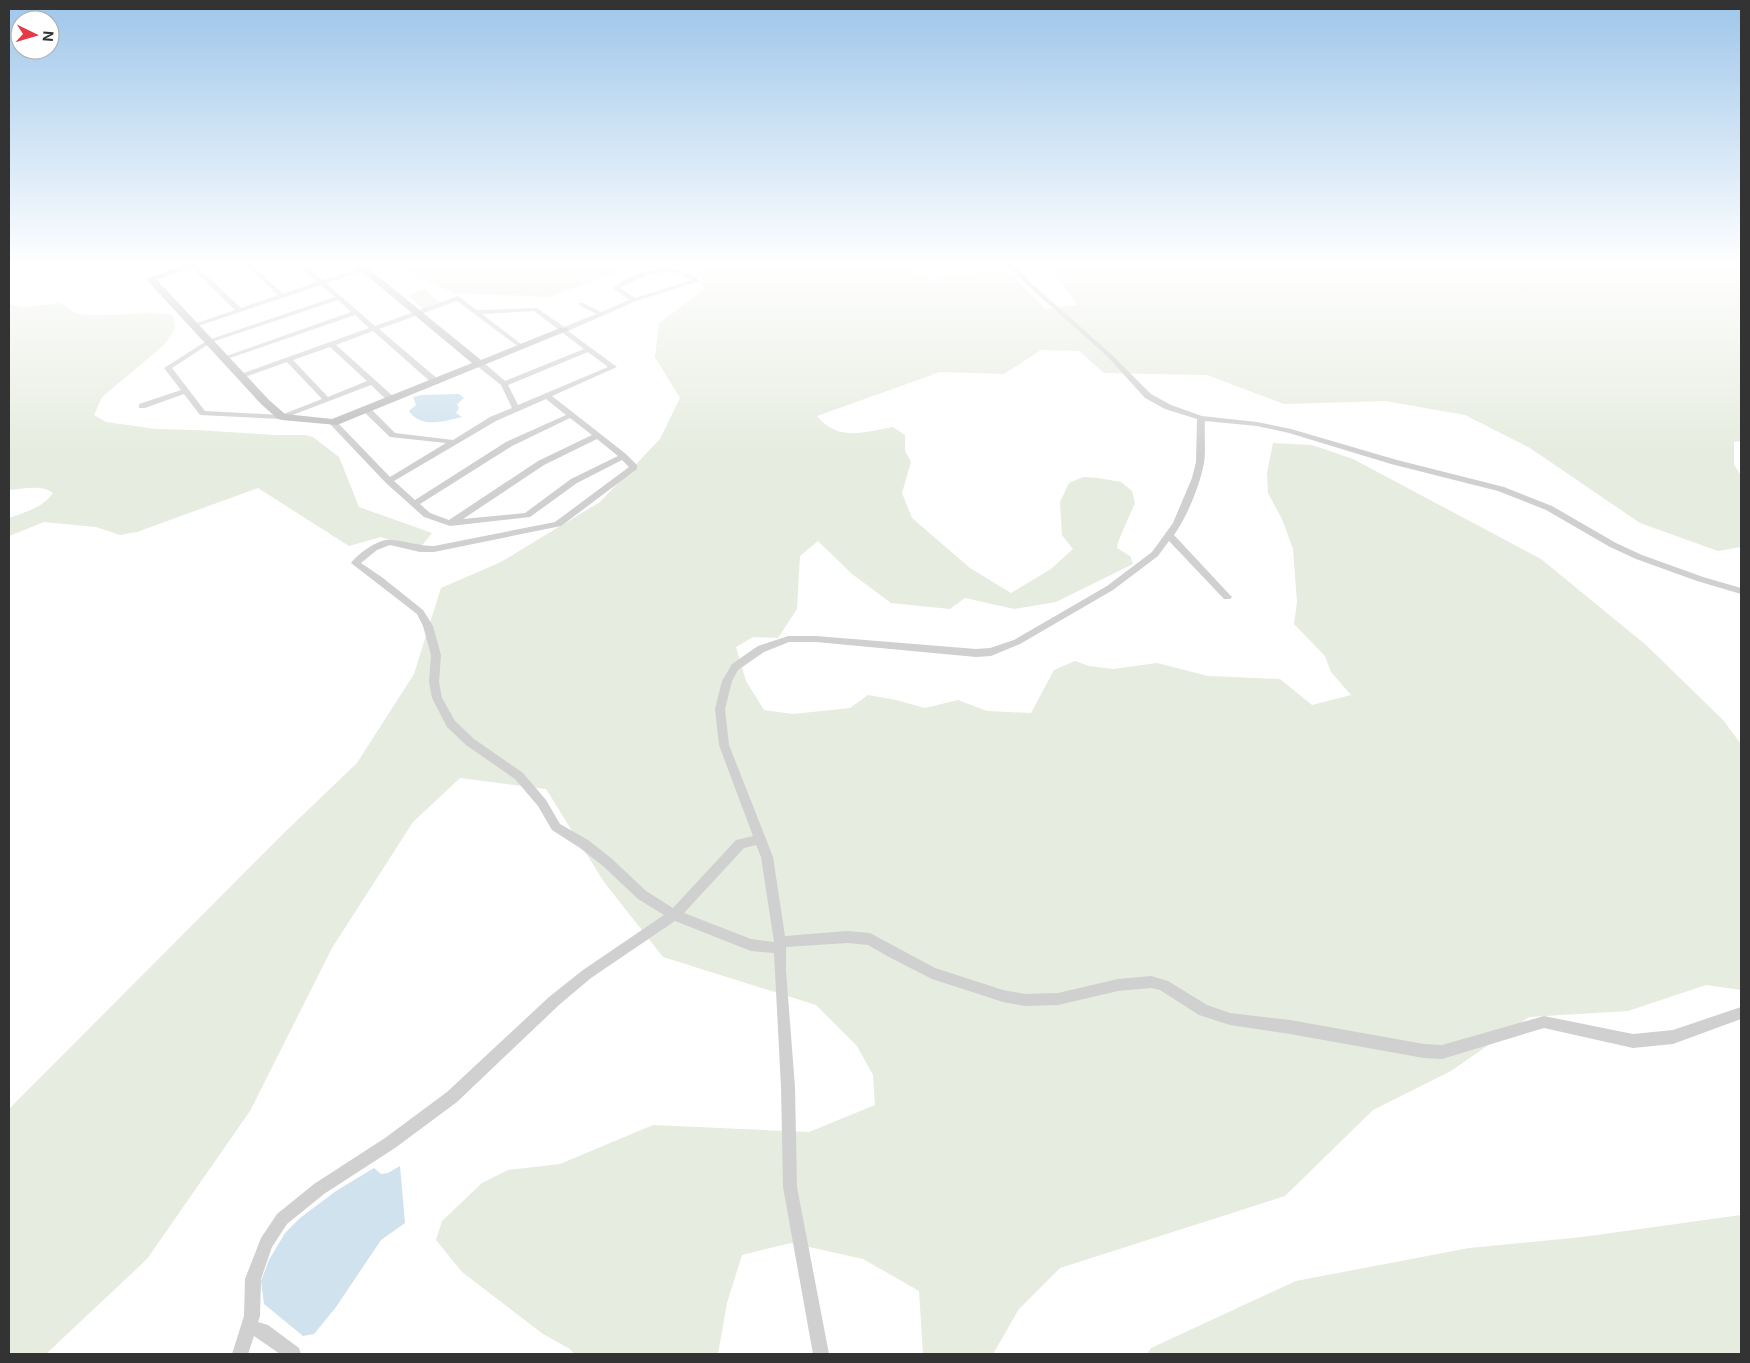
<svg xmlns="http://www.w3.org/2000/svg" width="1750" height="1363" font-family="Inter,sans-serif">
	<style>
		.green { fill: #e6ecdf }
		.water { fill: #cfe2ee }
		.lines { fill: none; stroke-linecap: round; stroke-linejoin: round }
		.street { fill: #d0d0d0; fill-rule: evenodd }
		.secondary { fill: #bdbdbd; fill-rule: evenodd }
	</style>
	<rect width="100%" height="100%" fill="#fff"/>
	<!-- green -->
	<g class="green">
		<polygon points="406,264 620,264 622,271 548,297 453,293 410,273"/>
		<path d="M698,264H905C931,288 936,278 966,273C980,271 995,272 1009,272L1045,309L1077,305L1049,264H1741V441L1734,442V464L1741,476V547L1718,551L1640,523L1530,448L1465,415L1385,401L1284,404L1207,375L1104,373L1079,351L1041,350L1004,374L940,372L817,416C838,442 865,432 893,427L905,435V451L911,462L902,493L912,518L970,568L1011,593L1051,569L1073,549L1062,535L1060,502L1069,483L1083,477L1098,478L1121,482L1132,491L1135,503L1118,542L1117,548L1130,556L1133,564L1056,602L1014,609L965,598L950,609L891,603L852,574L818,541L800,556L797,609L778,638L753,637L736,647L746,681L764,710L793,714L850,708L868,695L896,700L925,708L958,700L987,711L1031,713L1054,670L1075,661L1089,666L1113,669L1157,663L1208,676L1280,679L1312,705L1351,695L1331,672L1325,656L1294,624L1297,602L1293,549L1282,519L1268,493L1267,473L1273,443L1312,445L1353,459L1541,559L1646,645L1723,720L1741,744V990L1706,985L1628,1011L1529,1017L1451,1071L1373,1110L1285,1196L1060,1268L1019,1309L993,1354H923L919,1291L863,1259L791,1243L742,1255L727,1303L718,1354H574L570,1349L543,1334L462,1272L436,1240L442,1221L482,1183L508,1170L560,1164L653,1125L809,1132L875,1105L873,1075L857,1046L816,1005L663,957L604,882L546,789L460,778L413,822L332,948L250,1111L147,1259L46,1354H9V1109L286,831L357,763L414,674L441,588L501,562L600,502L660,439L680,398L655,357L659,323L704,290Z"/>
		<polygon points="425,289 440,303 423,309 408,295"/>
		<path d="M59,303C66,305 71,313 79,314C110,318 142,310 173,315L175,329L164,345L102,397L94,415L106,422L156,429L196,430L275,435H305L313,437L339,457L359,507L432,533L419,549L381,537L349,546L258,488L137,532L120,535L96,527L44,522L9,536V518C26,512 42,508 53,493C42,484 22,489 9,490V304L23,307Z"/>
		<polygon points="1741,1215 1741,1354 1147,1354 1151,1348 1296,1281 1469,1248 1582,1237"/>
	</g>
	<!-- water -->
	<g class="water">
		<path d="M459,394L464,398L457,404L459,408L456,413L462,417C445,421 421,429 409,411L416,405L413,397L422,395Z"/>
		<polygon points="400,1166 405,1223 381,1240 336,1307 314,1334 303,1336 264,1304 261,1281 269,1260 285,1233 300,1218 336,1191 374,1168 381,1174 388,1173"/>
	</g>
	<g class="lines">
		<!-- street -->
		<g class="street">
			<path d="M244,264H251L283,294L317,282L297,264H304L323,280L361,268H365V270L326,283L375,326L458,296L477,310L537,308L564,327L596,314L579,305V303H583L601,312L629,300L613,288C635,269 677,259 700,281L636,301L568,331L617,367L552,396L626,454L637,465V469L561,526L434,552H420L390,545L377,550L361,563L383,578L423,610L433,626L441,655L439,682L442,698L455,721L474,739L523,773L546,800L560,824L588,840L611,858L646,891L673,908L736,840L753,836L719,745L715,709L722,681L732,664L758,646L788,636H816L976,649L990,648L1014,640L1107,586L1152,552L1173,523L1192,478L1196,462L1197,419L1165,409L1145,398L1107,356L1027,285L1011,269L993,264H1014L1031,283L1111,354L1151,394L1171,405L1202,416L1257,422L1291,429L1397,460L1504,487L1552,506L1616,543L1642,555L1703,577L1741,588V594L1697,581L1636,559L1610,547L1546,510L1498,491L1391,464L1289,433L1257,426L1205,421C1204,435 1206,450 1204,463C1200,485 1187,517 1174,535L1230,595L1232,597L1230,599H1224L1169,541L1158,556L1113,590L1020,644L991,656L976,657L816,642H789L764,652L738,670L732,681L725,709L729,745L773,857L785,936L847,931L870,933L935,968L1003,990L1025,994L1058,993L1118,979L1151,976L1168,981L1207,1005L1230,1013L1290,1020L1424,1044L1442,1045L1544,1016L1633,1034L1673,1030L1741,1007V1019L1673,1044L1633,1048L1544,1028L1442,1059L1424,1058L1290,1034L1230,1025L1199,1015L1160,990L1151,988L1118,991L1058,1005L1025,1006L1003,1002L932,979L889,957L868,945L847,943L786,947V971L795,1087L797,1187L829,1354H813L783,1187L781,1087L774,953L751,951L675,921L591,978L559,1005L457,1102L395,1148L324,1194L287,1224L272,1247L261,1279L260,1316L258,1322L268,1325L299,1348L301,1354H280L254,1336L248,1354H232L244,1316L245,1279L261,1238L277,1214L314,1184L385,1138L447,1092L549,997L583,970L664,915L638,899L603,866L580,848L552,830L538,806L515,779L466,745L447,727L432,698L429,682L431,655L423,626L417,614L351,563C358,554 379,538 391,540C406,541 419,546 434,546L555,522L629,467L622,460L577,483L530,517L450,526L424,517L386,483L329,423L333,421H336L390,477L446,443L390,437L364,412V408H370L395,433L453,440L490,417L512,408L501,385L477,366V362H483L505,381L584,349L534,311L482,314L525,347L520,348L457,301L379,329L439,380V384H433L373,331L336,345L395,398V402H389L371,385L282,419L200,415L184,394L145,408H139V404L181,390L164,368L208,340L335,297L321,285L195,327H191V325L235,310L191,267V265H195L241,308L278,295ZM668,272L677,273L692,280L635,298L620,288L647,275ZM338,300L351,312L221,358L227,359L355,315L369,328L238,375L245,377L287,362L322,399L281,415L205,411L172,368L212,342ZM330,347L367,381L328,397L293,360ZM588,352L608,367L518,405L508,385ZM546,399L566,415L506,442L415,500L394,481L496,421ZM570,418L592,435L538,461L449,520L430,513L420,504L512,446ZM597,439L618,456L571,479L525,513L463,519L544,465ZM756,845L761,857L774,942L751,939L684,913L744,848Z"/>
			<polygon points="935,264 941,264 938,269 936,270 933,268"/>
		</g>
		<!-- secondary -->
		<polygon class="secondary" points="186,264 201,264 157,280 269,400 285,414 332,419 472,363 353,264 363,264 481,360 560,328 568,328 569,330 337,425 282,420 278,419 261,404 146,279"/>
	</g>
	<!-- sky -->
	<linearGradient id="sky" x2="0" y2="1"><stop stop-color="#9ec6ea"/><stop offset="0.58" stop-color="#fff"/><stop offset="1" stop-color="#fff" stop-opacity="0"/></linearGradient>
	<rect width="1750" height="455" fill="url(#sky)"/>
	<!-- border -->
	<rect width="1750" height="1363" fill="none" stroke="#333333" stroke-width="20"/>
	<!-- north arrow -->
	<g transform="translate(35 35) rotate(95)"><circle r="24" fill="#ffffff" stroke="#adadad"/>
	<path d="M0-4L9 19L0 12L-9 19Z" fill="#e63946"/>
	<text y="-8" font-size="14" font-weight="bold" text-anchor="middle" fill="#333333">N</text>
	</g>
</svg>
